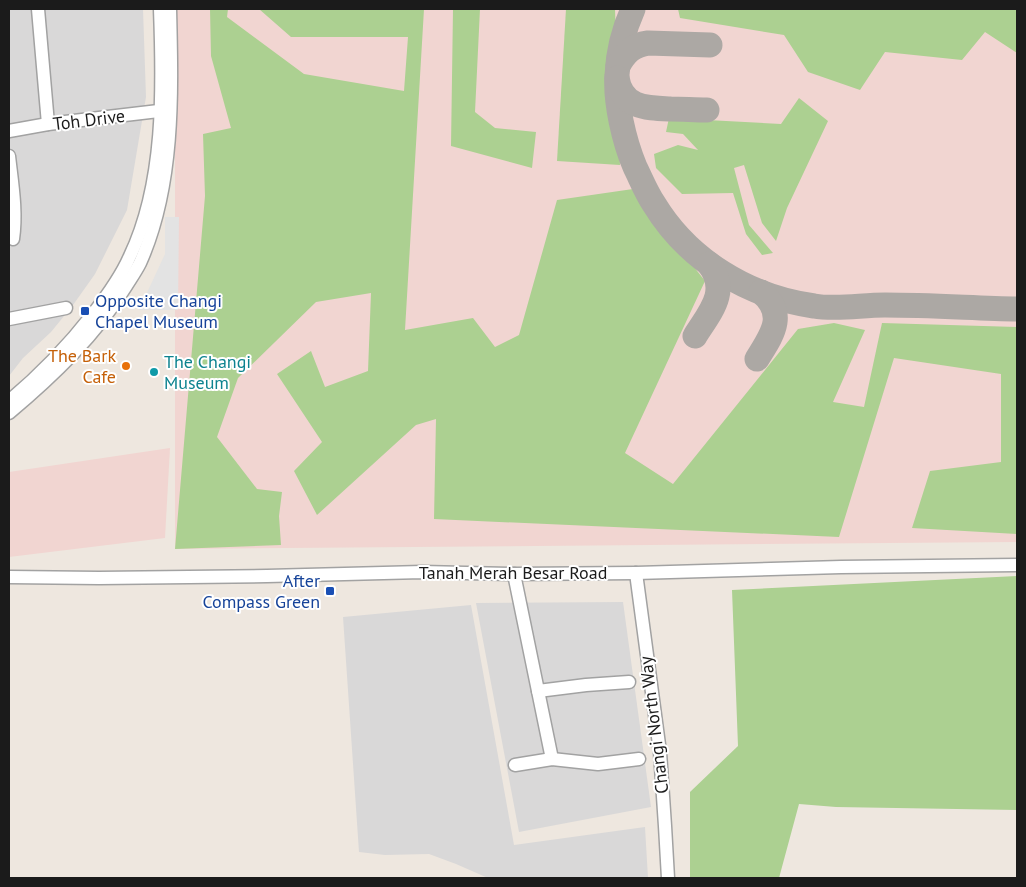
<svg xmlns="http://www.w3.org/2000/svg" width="1026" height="887" font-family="'PT Sans',sans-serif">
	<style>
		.residential { fill: #d9d8d8 }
		.military { fill: #f1d5d1 }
		.forest { fill: #acd091 }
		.parking { fill: #e3e3e3 }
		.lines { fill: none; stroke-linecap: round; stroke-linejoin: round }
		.taxiway { stroke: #aca8a4; stroke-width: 25 }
		.minor-casing { stroke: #a2a2a2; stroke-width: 15 }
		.minor { stroke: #fff; stroke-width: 12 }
		.transit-dot { fill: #1a4fb4; stroke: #fff; stroke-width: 2 }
		.food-dot { fill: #e8710a; stroke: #fff; stroke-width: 2 }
		.culture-dot { fill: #0f9aa8; stroke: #fff; stroke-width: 2 }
		.labels { text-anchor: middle; stroke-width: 4; stroke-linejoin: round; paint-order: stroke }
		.street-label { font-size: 18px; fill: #1b1b1b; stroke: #fff }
		.transit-label { font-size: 18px; fill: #164399; stroke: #fff; text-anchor: start }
		.food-label { font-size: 18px; fill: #c56008; stroke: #fff; text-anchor: end }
		.culture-label { font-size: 18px; fill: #0d838f; stroke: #fff; text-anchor: start }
	</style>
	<rect width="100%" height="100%" fill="#eee7df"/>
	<!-- residential -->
	<g class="residential">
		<polygon points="9,9 143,9 146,97 127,210 95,274 73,305 51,332 23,358 9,376"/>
		<polygon points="623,602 651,807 519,832 476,603"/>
		<polygon points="471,605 514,845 645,827 648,878 488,878 456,864 429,854 385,855 359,852 343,617"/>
	</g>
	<!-- military -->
	<g class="military">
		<polygon points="175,9 1017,9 1017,542 175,549"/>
		<polygon points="170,448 165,538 9,557 9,472"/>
	</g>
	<!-- forest -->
	<g class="forest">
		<polygon points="210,9 228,9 227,17 304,74 404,91 408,37 291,37 259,9 424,9 405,330 473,318 495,347 519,335 557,200 633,189 705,281 625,453 673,484 798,329 834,323 865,330 833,402 864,407 882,323 1017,327 1017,534 912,528 930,471 1001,462 1001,374 894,358 839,537 434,519 436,419 416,425 317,515 294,471 322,442 277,374 311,351 325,387 368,371 371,293 316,302 238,378 217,437 257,489 282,492 279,516 281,545 175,549 205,196 203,134 231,128 211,56"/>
		<polygon points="453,9 480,9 475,112 495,128 536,132 532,168 451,146"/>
		<polygon points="566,9 615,9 620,165 557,161"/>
		<polygon points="678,9 1017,9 1017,53 985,32 962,60 885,52 860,90 808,72 784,35 680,18"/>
		<polygon points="799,98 828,121 787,208 776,241 762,223 744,165 734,168 749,225 773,253 762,255 746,234 733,193 682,194 656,168 654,154 678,145 698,150 683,134 666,132 669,118 781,124"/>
		<polygon points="1017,576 1017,810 836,807 799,804 779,878 690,878 690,792 738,746 732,590"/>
	</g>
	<!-- parking -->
	<polygon class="parking" points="165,217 179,217 178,310 139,310 165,254"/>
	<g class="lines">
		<!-- taxiway -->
		<g class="taxiway">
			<path d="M633,9C624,29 618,53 617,75C615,102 624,141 635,167C641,179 646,192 654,204C688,260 748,297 814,306C837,310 861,305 885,305C929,305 973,308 1017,309"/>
			<path d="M618,66C625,53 633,45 648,43L710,45"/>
			<path d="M617,78C622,108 646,108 671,109C683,109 695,110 707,110"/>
			<path d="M695,336C710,312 730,291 709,264"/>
			<path d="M757,359C771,336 788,315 761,292"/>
		</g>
		<defs>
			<g id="minor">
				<polyline points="38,9 48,124"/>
				<polyline points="9,131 48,124 167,110"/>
				<path d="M9,156C12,183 17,211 13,239"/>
				<polyline points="9,319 66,308"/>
				<path d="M9,401C40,375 68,346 93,314C107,296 121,277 130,256C165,183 163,88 160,9"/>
				<path d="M9,413C53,376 95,336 126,286C131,278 136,271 140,263C175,185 172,92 170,9"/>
				<polyline points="636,573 660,752 665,826 668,878"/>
				<polyline points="514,574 552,759"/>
				<polyline points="9,577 99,578 267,576 422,572 514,574 636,573 841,567 1017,565"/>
				<polyline points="538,691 586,685 629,682"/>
				<polyline points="515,765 552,759 598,764 639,759"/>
			</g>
		</defs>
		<!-- minor casing -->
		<use href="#minor" class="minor-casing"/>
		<!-- minor -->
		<use href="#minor" class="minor"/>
	</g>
	<!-- markers -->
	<g class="transit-dot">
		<rect x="80" y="306" width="10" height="10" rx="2.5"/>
		<rect x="325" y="586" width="10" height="10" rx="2.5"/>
	</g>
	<circle class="food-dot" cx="126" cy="366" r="5"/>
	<circle class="culture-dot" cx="154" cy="372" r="5"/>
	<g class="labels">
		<!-- street labels -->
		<g class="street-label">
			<text transform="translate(89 120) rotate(-7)" y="6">Toh Drive</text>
			<text x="513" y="579">Tanah Merah Besar Road</text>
			<text transform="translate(654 725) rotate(-97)" y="6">Changi North Way</text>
		</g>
		<!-- transit labels -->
		<g class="transit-label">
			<text x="95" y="307">Opposite Changi<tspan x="95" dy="21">Chapel Museum</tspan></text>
			<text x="320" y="587" text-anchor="end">After<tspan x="320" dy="21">Compass Green</tspan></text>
		</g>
		<!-- food labels -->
		<g class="food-label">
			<text x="116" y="362">The Bark<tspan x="116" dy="21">Cafe</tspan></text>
		</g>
		<!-- culture labels -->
		<g class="culture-label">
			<text x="164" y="368">The Changi<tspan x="164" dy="21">Museum</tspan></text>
		</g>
	</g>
	<!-- border -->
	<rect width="1026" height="887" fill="none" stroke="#1b1b1b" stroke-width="20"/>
</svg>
